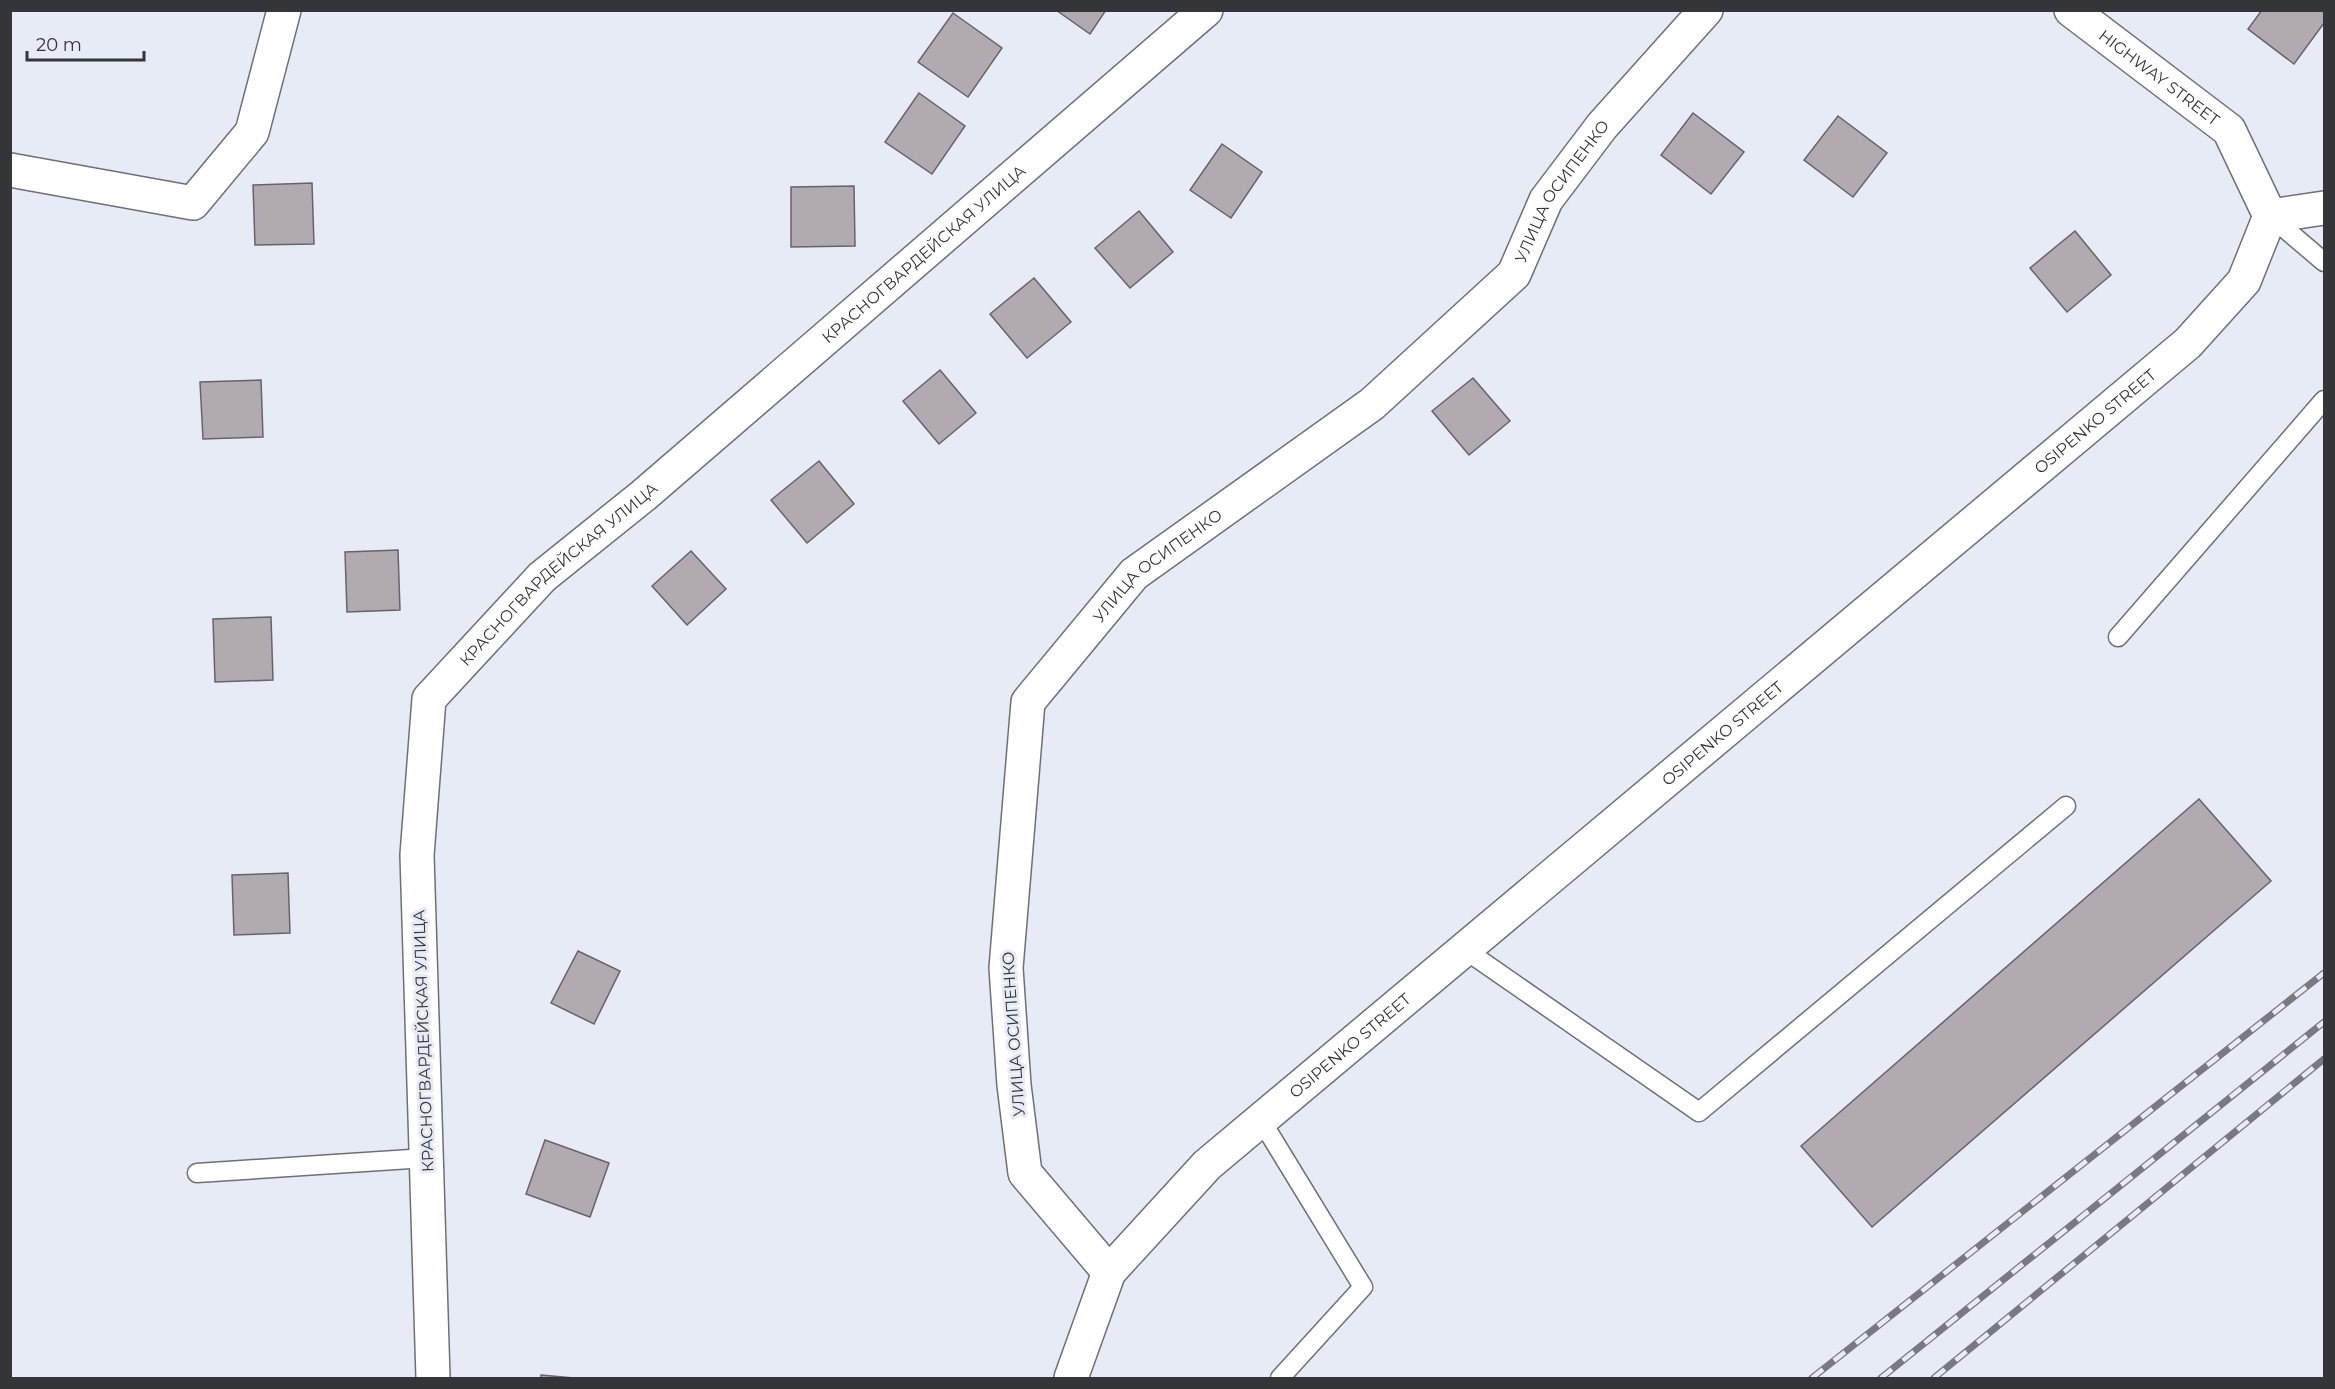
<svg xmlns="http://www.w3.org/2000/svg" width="2335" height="1389" font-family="Montserrat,sans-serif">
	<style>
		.building { fill: #b1aab1; stroke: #696269; stroke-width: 1.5 }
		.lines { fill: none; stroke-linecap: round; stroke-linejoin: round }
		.service-casing { stroke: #6c7078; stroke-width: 21 }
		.minor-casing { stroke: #6c7078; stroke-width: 36 }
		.service { stroke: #fff; stroke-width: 18 }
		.minor { stroke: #fff; stroke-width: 33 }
		.rail-casing { stroke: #787a81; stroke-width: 7 }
		.rail { stroke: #e7ebf5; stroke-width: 4.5; stroke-dasharray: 14; stroke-linecap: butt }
		.labels { text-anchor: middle; stroke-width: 6; stroke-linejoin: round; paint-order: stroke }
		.street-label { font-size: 16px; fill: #343539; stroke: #e7ebf5 }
	</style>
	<rect width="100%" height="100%" fill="#e7ebf5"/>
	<!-- building -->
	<g class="building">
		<polygon points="1056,10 1106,10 1090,34"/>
		<polygon points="2262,10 2322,10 2324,13 2324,23 2294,64 2248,29"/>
		<polygon points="953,13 1002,48 968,97 918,62"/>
		<polygon points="919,93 965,126 932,174 885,142"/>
		<polygon points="1693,113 1744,152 1711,194 1661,155"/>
		<polygon points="1838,116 1887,153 1853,197 1804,160"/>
		<polygon points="1222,144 1262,172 1231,218 1190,190"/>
		<polygon points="312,183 314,244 255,245 253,185"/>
		<polygon points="854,186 855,246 791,247 791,187"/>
		<polygon points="1139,211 1173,252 1130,288 1095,248"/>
		<polygon points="2075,231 2111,275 2067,312 2030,268"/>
		<polygon points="1034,278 1071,322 1027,358 990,314"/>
		<polygon points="940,370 976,413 939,444 903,401"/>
		<polygon points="1473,378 1510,421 1469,455 1432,411"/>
		<polygon points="261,380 263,437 203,439 200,382"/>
		<polygon points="819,461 854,504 807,543 771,500"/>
		<polygon points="398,550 400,610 347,612 345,552"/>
		<polygon points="691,551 726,589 687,625 652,586"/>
		<polygon points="271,617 273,680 215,682 213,619"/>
		<polygon points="2199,799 2271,881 1872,1227 1801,1146"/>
		<polygon points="288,873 290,933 234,935 232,875"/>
		<polygon points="578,951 620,971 594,1024 551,1003"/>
		<polygon points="545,1140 609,1163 590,1217 526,1194"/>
		<polygon points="541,1375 574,1378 541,1378"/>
	</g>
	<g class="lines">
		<defs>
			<g id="service">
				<polyline points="2270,216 2324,262"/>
				<polyline points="2118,637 2324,400"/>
				<polyline points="1464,949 1699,1112 2066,806"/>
				<polyline points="1261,1120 1363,1287 1280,1378"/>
				<polyline points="197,1173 426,1158"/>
			</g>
			<g id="minor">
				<path id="s1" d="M2071,10L2229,130L2270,216"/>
				<polyline points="10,170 193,203 252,132 284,10"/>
				<polyline points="2270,216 2324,208"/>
				<path id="s2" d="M1109,1272L1025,1173L1014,1085L1006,968L1028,702L1134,574L1372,404L1514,274L1546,200L1602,126L1706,10"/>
				<path id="s3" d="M433,1378L417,855L429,699L542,577L644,495L1206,10"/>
				<path id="s4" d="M1071,1378L1109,1272L1207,1165L2188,343L2244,281L2270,216"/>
			</g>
		</defs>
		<!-- service casing -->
		<use href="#service" class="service-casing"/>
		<!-- minor casing -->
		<use href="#minor" class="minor-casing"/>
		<!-- service -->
		<use href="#service" class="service"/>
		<!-- minor -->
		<use href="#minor" class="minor"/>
		<defs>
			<g id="rail">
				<polyline points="1812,1378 2324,973"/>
				<polyline points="1881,1378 2324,1022"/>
				<polyline points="1934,1378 2324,1059"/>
			</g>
		</defs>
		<!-- rail casing -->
		<use href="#rail" class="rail-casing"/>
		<!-- rail -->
		<use href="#rail" class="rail"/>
	</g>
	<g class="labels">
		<!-- street labels -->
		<g class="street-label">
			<text dy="6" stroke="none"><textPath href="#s1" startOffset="111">HIGHWAY STREET</textPath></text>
			<text dy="6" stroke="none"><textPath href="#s2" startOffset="1350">УЛИЦА ОСИПЕНКО</textPath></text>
			<text dy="6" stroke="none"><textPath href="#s3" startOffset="1346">КРАСНОГВАРДЕЙСКАЯ УЛИЦА</textPath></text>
			<text dy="6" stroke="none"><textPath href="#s4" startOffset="1416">OSIPENKO STREET</textPath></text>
			<text dy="6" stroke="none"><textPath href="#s2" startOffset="792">УЛИЦА ОСИПЕНКО</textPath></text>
			<text dy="6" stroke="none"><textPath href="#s3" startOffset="860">КРАСНОГВАРДЕЙСКАЯ УЛИЦА</textPath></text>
			<text dy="6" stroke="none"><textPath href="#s4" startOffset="930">OSIPENKO STREET</textPath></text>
			<text transform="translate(1013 1034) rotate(-94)" y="6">УЛИЦА ОСИПЕНКО</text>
			<text transform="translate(423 1041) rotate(-92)" y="6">КРАСНОГВАРДЕЙСКАЯ УЛИЦА</text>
			<text dy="6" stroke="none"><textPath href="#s4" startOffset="444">OSIPENKO STREET</textPath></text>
		</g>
	</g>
	<!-- border -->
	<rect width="2335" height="1389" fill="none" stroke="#343539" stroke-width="24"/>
	<!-- scale -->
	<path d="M27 51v9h117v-9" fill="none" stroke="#343539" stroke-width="3"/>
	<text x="36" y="51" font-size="18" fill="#343539" stroke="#e7ebf5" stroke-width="4.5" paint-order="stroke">20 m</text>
</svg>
